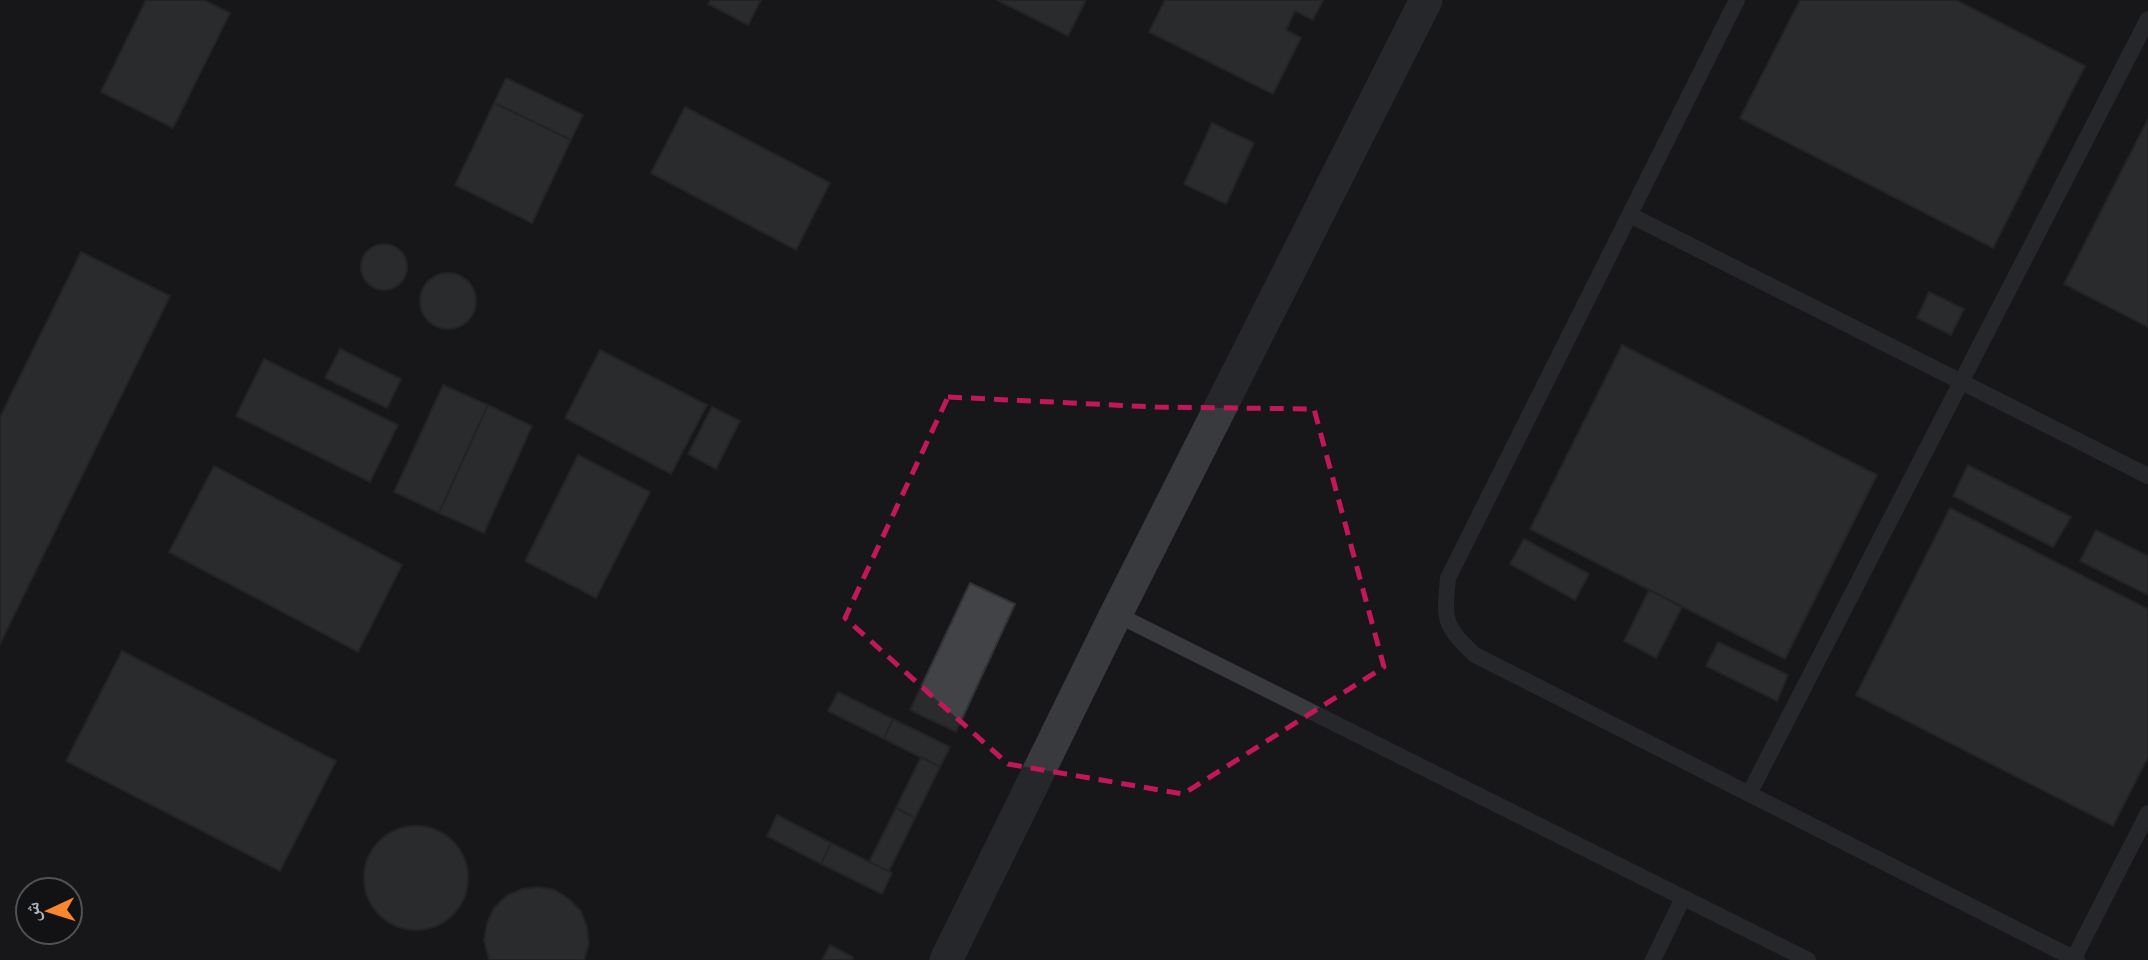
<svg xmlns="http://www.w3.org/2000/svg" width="2148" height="960" font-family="Arial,'Noto Naskh Arabic',sans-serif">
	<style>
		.building { fill: #414346; stroke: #313235; stroke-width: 2 }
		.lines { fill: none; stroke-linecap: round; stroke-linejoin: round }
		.lane { stroke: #383a3e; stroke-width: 16 }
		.street { stroke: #383a3e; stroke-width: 33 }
		.marked { fill: none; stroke: #c2185b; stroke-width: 5; stroke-dasharray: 14 9; stroke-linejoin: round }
	</style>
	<rect width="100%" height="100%" fill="#171719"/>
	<!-- building -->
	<g class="building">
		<polygon points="146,0 204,0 230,13 173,128 101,92"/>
		<polygon points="711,0 761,0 748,25 708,4"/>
		<polygon points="997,0 1086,0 1068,36"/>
		<polygon points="1165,0 1323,0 1313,20 1295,11 1286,30 1301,38 1273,94 1149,32"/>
		<polygon points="1800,0 1956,0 2085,66 1993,248 1740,118"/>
		<polygon points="506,78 583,115 571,140 494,103"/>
		<polygon points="494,103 571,140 532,223 455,185"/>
		<polygon points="685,107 830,183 796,250 651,173"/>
		<polygon points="2148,119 2148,327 2064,284"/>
		<polygon points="1212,123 1254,143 1226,204 1184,184"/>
		<circle cx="384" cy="267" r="23"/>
		<polygon points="81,252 170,296 0,644 0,417"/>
		<circle cx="448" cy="301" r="28"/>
		<polygon points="1929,292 1964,309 1951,335 1917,318"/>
		<polygon points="1622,345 1877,475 1785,659 1530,529"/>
		<polygon points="340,349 401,379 387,408 325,378"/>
		<polygon points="600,350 707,405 671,474 565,418"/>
		<polygon points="264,359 398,425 370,482 236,416"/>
		<polygon points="443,385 488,405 439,513 394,492"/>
		<polygon points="488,405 532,426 484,533 439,513"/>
		<polygon points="712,407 740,421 716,469 688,454"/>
		<polygon points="578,455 650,492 596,598 525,561"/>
		<polygon points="1968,465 2071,517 2053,547 1953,496"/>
		<polygon points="214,466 402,565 358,652 169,552"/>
		<polygon points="1950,508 2148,609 2148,757 2113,826 1856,695"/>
		<polygon points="2096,530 2148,556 2148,595 2080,561"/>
		<polygon points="1524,539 1589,574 1575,600 1510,564"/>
		<polygon points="970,583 1015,604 956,732 910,710"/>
		<polygon points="1649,590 1682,607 1656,658 1624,641"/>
		<polygon points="1718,642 1788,675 1777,701 1706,666"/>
		<polygon points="122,651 336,761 280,871 66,761"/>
		<polygon points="838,692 893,719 884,739 828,711"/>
		<polygon points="893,719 950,747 940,767 884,739"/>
		<polygon points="921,757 940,767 915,818 896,808"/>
		<polygon points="896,808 915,818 889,871 869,862"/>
		<polygon points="777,815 831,843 821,864 767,836"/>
		<circle cx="416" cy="878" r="52"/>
		<polygon points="831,843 892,873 882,894 821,864"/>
		<polygon points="538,887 555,890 569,899 581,911 587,927 589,944 584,960 489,960 484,940 487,923 494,908 506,896 522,889"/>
		<polygon points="830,945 853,957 852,960 822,960"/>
	</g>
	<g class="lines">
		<!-- lane -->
		<g class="lane">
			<path d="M1737,0L1448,578C1444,620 1443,625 1475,655L2077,960"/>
			<polyline points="1630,215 2148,476"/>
			<polyline points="1116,614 1808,960"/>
			<polyline points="1749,794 2148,19"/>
			<polyline points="2074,958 2148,813"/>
			<polyline points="1653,960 1683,898"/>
		</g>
		<!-- street -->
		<polyline class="street" points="946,960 1116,614 1426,0"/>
	</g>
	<!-- marked area -->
	<path d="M0 0H2148V960H0ZM948,397L1155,407L1314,409L1384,667L1183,794L1008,764L845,618Z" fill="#171719" fill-opacity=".55" fill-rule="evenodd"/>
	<path class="marked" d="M948,397L1155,407L1314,409L1384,667L1183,794L1008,764L845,618Z"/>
	<!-- north arrow -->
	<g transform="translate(49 911) rotate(266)"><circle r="33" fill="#121214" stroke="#4e5256" stroke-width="2"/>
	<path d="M0-5L12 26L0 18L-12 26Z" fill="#fa872e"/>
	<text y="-10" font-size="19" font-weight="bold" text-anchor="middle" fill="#a8b2ba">ش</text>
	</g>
</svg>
